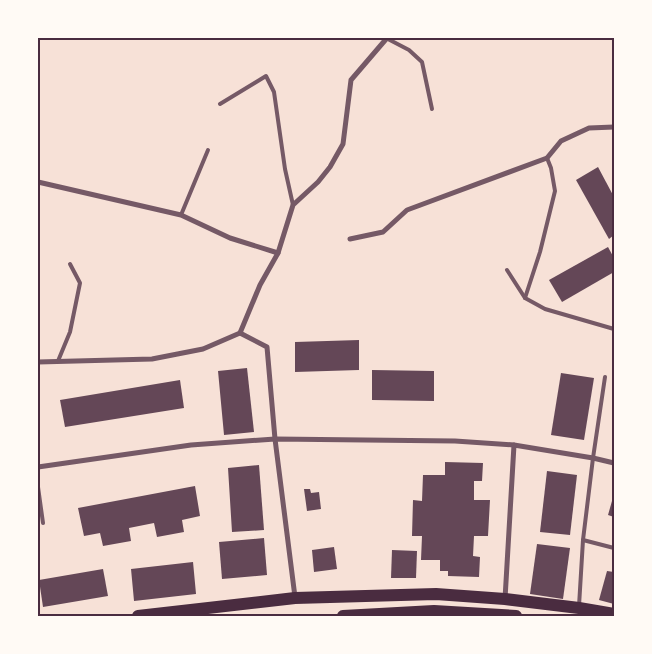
<svg xmlns="http://www.w3.org/2000/svg" width="652" height="654" font-family="'Golos Text',sans-serif">
	<style>
		.building { fill: #644757 }
		.lines { fill: none; stroke-linecap: round; stroke-linejoin: round }
		.service { stroke: #755966; stroke-width: 4 }
		.minor { stroke: #755966; stroke-width: 5 }
		.primary { stroke: #4a2c40; stroke-width: 12 }
		.neatline { fill: none; stroke: #4a2c40; stroke-width: 2 }
	</style>
	<rect width="100%" height="100%" fill="#f7e1d7"/>
	<!-- building -->
	<g class="building">
		<polygon points="598,167 614,197 614,235 609,239 576,180"/>
		<polygon points="608,247 614,258 614,272 562,302 549,280"/>
		<polygon points="359,340 359,370 295,372 295,342"/>
		<polygon points="247,368 254,432 224,435 218,371"/>
		<polygon points="372,370 434,371 434,401 372,400"/>
		<polygon points="561,373 594,378 584,440 551,435"/>
		<polygon points="180,380 184,408 65,427 60,400"/>
		<polygon points="445,462 483,463 482,481 474,481 474,500 490,500 488,536 474,536 473,556 480,557 479,577 448,576 448,571 440,571 440,560 421,560 422,536 412,536 413,500 422,501 423,475 445,475"/>
		<polygon points="259,465 264,530 232,532 228,468"/>
		<polygon points="547,471 577,475 570,535 540,532"/>
		<polygon points="195,486 200,516 182,520 184,532 157,537 154,523 129,528 131,541 103,546 100,533 84,536 78,508"/>
		<polygon points="304,489 310,489 311,493 319,492 321,509 307,511"/>
		<polygon points="614,494 614,517 608,515"/>
		<polygon points="264,538 267,575 222,579 219,542"/>
		<polygon points="537,544 570,548 563,599 530,594"/>
		<polygon points="334,547 337,569 314,572 312,550"/>
		<polygon points="392,550 417,551 416,578 391,578"/>
		<polygon points="193,562 196,594 134,601 131,569"/>
		<polygon points="103,569 108,596 43,607 39,580"/>
		<polygon points="607,571 614,572 614,604 599,600"/>
	</g>
	<g class="lines">
		<!-- service -->
		<g class="service">
			<polyline points="386,38 409,50 422,62 432,109"/>
			<polyline points="220,104 266,76 274,92 285,169 293,205"/>
			<polyline points="181,215 208,150"/>
			<polyline points="507,270 525,298 545,309 614,329"/>
			<polyline points="525,298 540,252 555,191 551,168 547,158"/>
			<polyline points="58,361 70,332 80,283 70,264"/>
			<polyline points="38,487 43,523"/>
			<polyline points="583,540 614,548"/>
			<polyline points="579,606 583,540 593,458 605,377"/>
		</g>
		<!-- minor -->
		<g class="minor">
			<polyline points="38,182 181,215 230,238 278,253"/>
			<polyline points="350,239 383,232 407,210 547,158 561,141 589,128 614,127"/>
			<polyline points="240,333 267,347 275,439 295,597"/>
			<polyline points="38,362 152,359 203,349 240,333 260,285 278,253 293,205 318,182 330,167 343,144 351,80 387,38"/>
			<polyline points="38,467 191,445 275,439 455,441 514,445 593,458 614,463"/>
			<polyline points="505,599 514,445"/>
		</g>
		<!-- primary -->
		<g class="primary">
			<polyline points="138,616 295,598 436,594 505,599 579,608 614,614"/>
			<polyline points="343,616 434,611 516,616"/>
		</g>
	</g>
	<!-- border -->
	<rect width="652" height="654" fill="none" stroke="#fffaf5" stroke-width="78"/>
	<rect x="39" y="39" width="574" height="576" class="neatline"/>
</svg>
